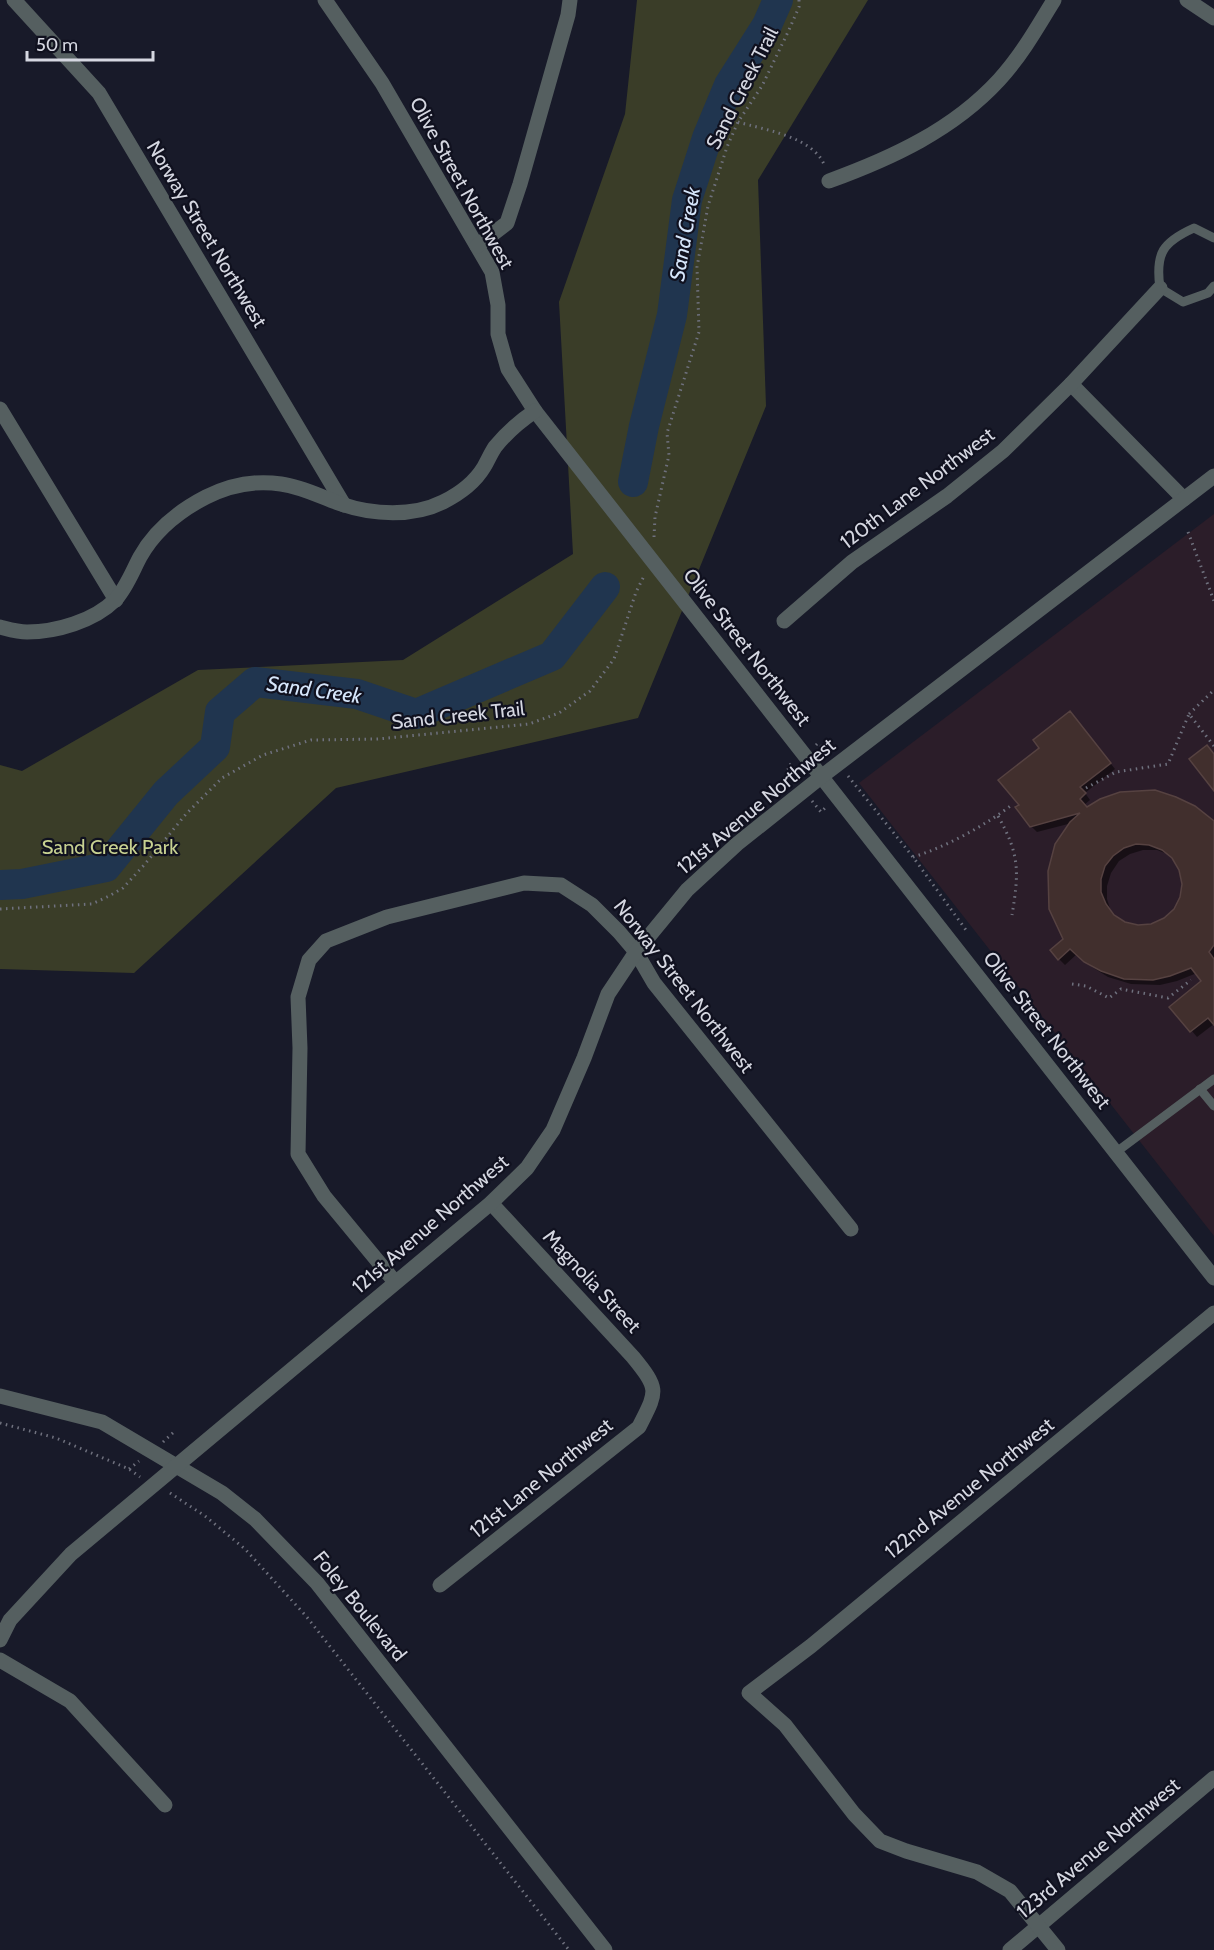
<svg xmlns="http://www.w3.org/2000/svg" width="1214" height="1950" font-family="Cabin,sans-serif">
	<style>
		.education { fill: #2b1d29 }
		.green { fill: #3a3d28 }
		.shadow { fill: #0007; fill-rule: evenodd }
		.lines { fill: none; stroke-linecap: round; stroke-linejoin: round }
		.river { stroke: #20354f; stroke-width: 30 }
		.building { fill: #412f2d; stroke: #564241; stroke-width: 1.5; fill-rule: evenodd }
		.path { stroke: #6f717e; stroke-width: 3; stroke-dasharray: 1.5 4.5; stroke-linecap: butt }
		.service { stroke: #555f60; stroke-width: 9 }
		.minor { stroke: #555f60; stroke-width: 15 }
		.tertiary { stroke: #555f60; stroke-width: 15 }
		.labels { text-anchor: middle; stroke-width: 4.5; stroke-linejoin: round; paint-order: stroke }
		.street-label { font-size: 20px; fill: #d5d7e1; stroke: #10111f }
		.park-label { font-size: 20px; fill: #c7d191; stroke: #10111f }
		.water-label { font-size: 21px; font-style: italic; fill: #d6e6fb; stroke: #10111f }
	</style>
	<rect width="100%" height="100%" fill="#181a29"/>
	<!-- education -->
	<polygon class="education" points="1214,514 1214,1236 859,783"/>
	<!-- green -->
	<polygon class="green" points="637,0 868,0 758,180 766,406 638,718 336,788 134,973 0,969 0,765 22,771 198,670 403,660 573,554 559,302 625,114"/>
	<!-- shadow -->
	<path class="shadow" d="M1075,719L1115,769L1085,793L1090,800L1084,805L1087,809L1214,823V1024L1197,1037L1172,1007L1204,982L1197,973L1177,981L1160,985L1131,984L1108,977L1092,967L1077,954L1065,965L1059,959L1065,939L1072,823L1037,832L1031,826L1021,805ZM1143,850H1157L1170,855L1181,870L1183,884L1181,898L1175,910L1165,920L1152,925L1138,927L1124,923L1111,912L1107,899V886L1111,873L1119,861L1130,854Z"/>
	<g class="lines">
		<!-- river -->
		<g class="river">
			<polyline points="633,482 644,426 672,315 687,200 707,138 729,85 767,25 778,0"/>
			<polyline points="0,885 22,884 106,867 166,793 215,747 220,712 255,682 357,694 416,714 552,656 605,587"/>
		</g>
	</g>
	<!-- building -->
	<g class="building">
		<path d="M1070,711L1111,763L1080,787L1086,793L1080,799L1087,807L1100,799L1120,792L1155,790L1176,797L1195,806L1214,821V945L1209,952L1214,959V1025L1208,1018L1190,1032L1169,1007L1201,981L1191,968L1170,976L1153,980L1124,979L1101,971L1084,962L1070,949L1058,960L1050,950L1063,939L1049,909L1048,871L1055,844L1070,822L1080,813L1030,827L1015,807L1019,805L998,780L1039,748L1033,740ZM1136,844L1149,845L1162,850L1172,858L1179,870L1182,884L1180,897L1174,909L1164,918L1151,924L1138,925L1125,922L1114,915L1106,904L1101,892V879L1105,866L1113,856L1124,848Z"/>
		<polygon points="1207,745 1214,754 1214,791 1189,759"/>
	</g>
	<g class="lines">
		<!-- path -->
		<g class="path">
			<path d="M738,122C765,130 815,137 825,167"/>
			<polyline points="1188,532 1214,601"/>
			<polyline points="654,537 655,517 669,455 667,433 699,332 697,267 708,206 727,147 738,122 762,86 788,32 799,7 799,0"/>
			<polyline points="1189,714 1214,690"/>
			<polyline points="816,745 818,743 828,753"/>
			<polyline points="791,764 787,767 796,779"/>
			<polyline points="848,776 913,857 966,930"/>
			<polyline points="1086,788 1116,772 1168,764 1189,714 1214,746"/>
			<polyline points="812,801 821,812 825,808"/>
			<path d="M998,816C1020,855 1019,872 1012,915"/>
			<path d="M913,857C946,847 986,825 1013,804"/>
			<polyline points="0,909 92,904 109,896 123,888 145,864 186,814 222,778 263,755 311,740 378,739 529,724 559,713 590,691 614,659 636,592 644,576"/>
			<polyline points="1072,984 1086,986 1109,998 1121,989 1168,998 1191,980"/>
			<polyline points="0,1423 56,1438 129,1469 140,1477"/>
			<polyline points="163,1442 175,1431"/>
			<polyline points="129,1469 139,1461"/>
			<polyline points="170,1493 205,1516 245,1549 306,1616 569,1950"/>
		</g>
		<!-- service -->
		<g class="service">
			<path d="M1214,238L1194,228C1163,242 1155,253 1160,288L1183,302L1208,293L1214,286"/>
			<polyline points="1200,1089 1214,1106"/>
			<polyline points="1115,1153 1214,1079"/>
		</g>
		<!-- minor -->
		<g class="minor">
			<polyline points="14,0 99,93 344,505"/>
			<polyline points="325,0 382,83 492,272 498,305 498,334 508,369 535,411 1214,1278"/>
			<polyline points="1187,0 1214,18"/>
			<path d="M829,181C892,158 953,130 999,80C1021,56 1037,28 1054,0"/>
			<polyline points="477,246 507,223 520,184 568,15 570,0"/>
			<polyline points="1071,384 1184,499"/>
			<polyline points="0,409 116,600"/>
			<polyline points="784,621 852,562 947,496 1003,451 1071,384 1160,288"/>
			<path d="M0,627C8,629 18,632 27,632C56,632 94,621 115,600C126,589 133,570 140,557C155,530 179,511 206,497C230,485 255,480 281,484C303,487 321,497 341,504C373,515 413,517 443,502C459,494 475,482 484,467C488,460 491,453 495,447C507,432 520,421 535,411"/>
			<polyline points="395,1282 324,1196 298,1154 300,1048 298,997 309,960 326,941 387,917 524,883 561,885 592,905 619,932 636,952 654,983 851,1229"/>
			<path d="M440,1585L639,1427C657,1391 660,1390 633,1357L491,1203"/>
			<polyline points="0,1660 70,1701 165,1805"/>
			<polyline points="1010,1950 1214,1778"/>
			<polyline points="1058,1950 1010,1891 977,1872 906,1851 880,1841 854,1814 785,1725 749,1693 811,1646 1214,1313"/>
		</g>
		<!-- tertiary -->
		<g class="tertiary">
			<polyline points="0,1396 102,1422 222,1493 255,1519 317,1583 605,1950"/>
			<polyline points="0,1640 10,1620 71,1554 491,1203 527,1168 553,1130 584,1058 608,994 636,952 687,890 737,844 821,777 1214,476"/>
		</g>
	</g>
	<g class="labels">
		<!-- street labels -->
		<g class="street-label">
			<text transform="translate(742 88) rotate(-63)" y="7">Sand Creek Trail</text>
			<text transform="translate(462 183) rotate(61)" y="7">Olive Street Northwest</text>
			<text transform="translate(207 234) rotate(59)" y="7">Norway Street Northwest</text>
			<text transform="translate(917 488) rotate(-37)" y="7">120th Lane Northwest</text>
			<text transform="translate(747 647) rotate(52)" y="7">Olive Street Northwest</text>
			<text transform="translate(458 715) rotate(-6)" y="7">Sand Creek Trail</text>
			<text transform="translate(756 806) rotate(-40)" y="7">121st Avenue Northwest</text>
			<text transform="translate(684 986) rotate(52)" y="7">Norway Street Northwest</text>
			<text transform="translate(1047 1030) rotate(52)" y="7">Olive Street Northwest</text>
			<text transform="translate(430 1224) rotate(-41)" y="7">121st Avenue Northwest</text>
			<text transform="translate(592 1281) rotate(47)" y="7">Magnolia Street</text>
			<text transform="translate(541 1478) rotate(-39)" y="7">121st Lane Northwest</text>
			<text transform="translate(969 1488) rotate(-39)" y="7">122nd Avenue Northwest</text>
			<text transform="translate(360 1606) rotate(51)" y="7">Foley Boulevard</text>
			<text transform="translate(1098 1848) rotate(-40)" y="7">123rd Avenue Northwest</text>
		</g>
		<!-- park labels -->
		<g class="park-label">
			<text x="110" y="854">Sand Creek Park</text>
		</g>
		<!-- water labels -->
		<g class="water-label">
			<text transform="translate(685 234) rotate(-80)" y="7">Sand Creek</text>
			<text transform="translate(314 690) rotate(8)" y="7">Sand Creek</text>
		</g>
	</g>
	<!-- scale -->
	<path d="M27 51v9h126v-9" fill="none" stroke="#d5d7e1" stroke-width="3"/>
	<text x="36" y="51" font-size="18" fill="#d5d7e1" stroke="#10111f" stroke-width="4.5" paint-order="stroke">50 m</text>
</svg>
